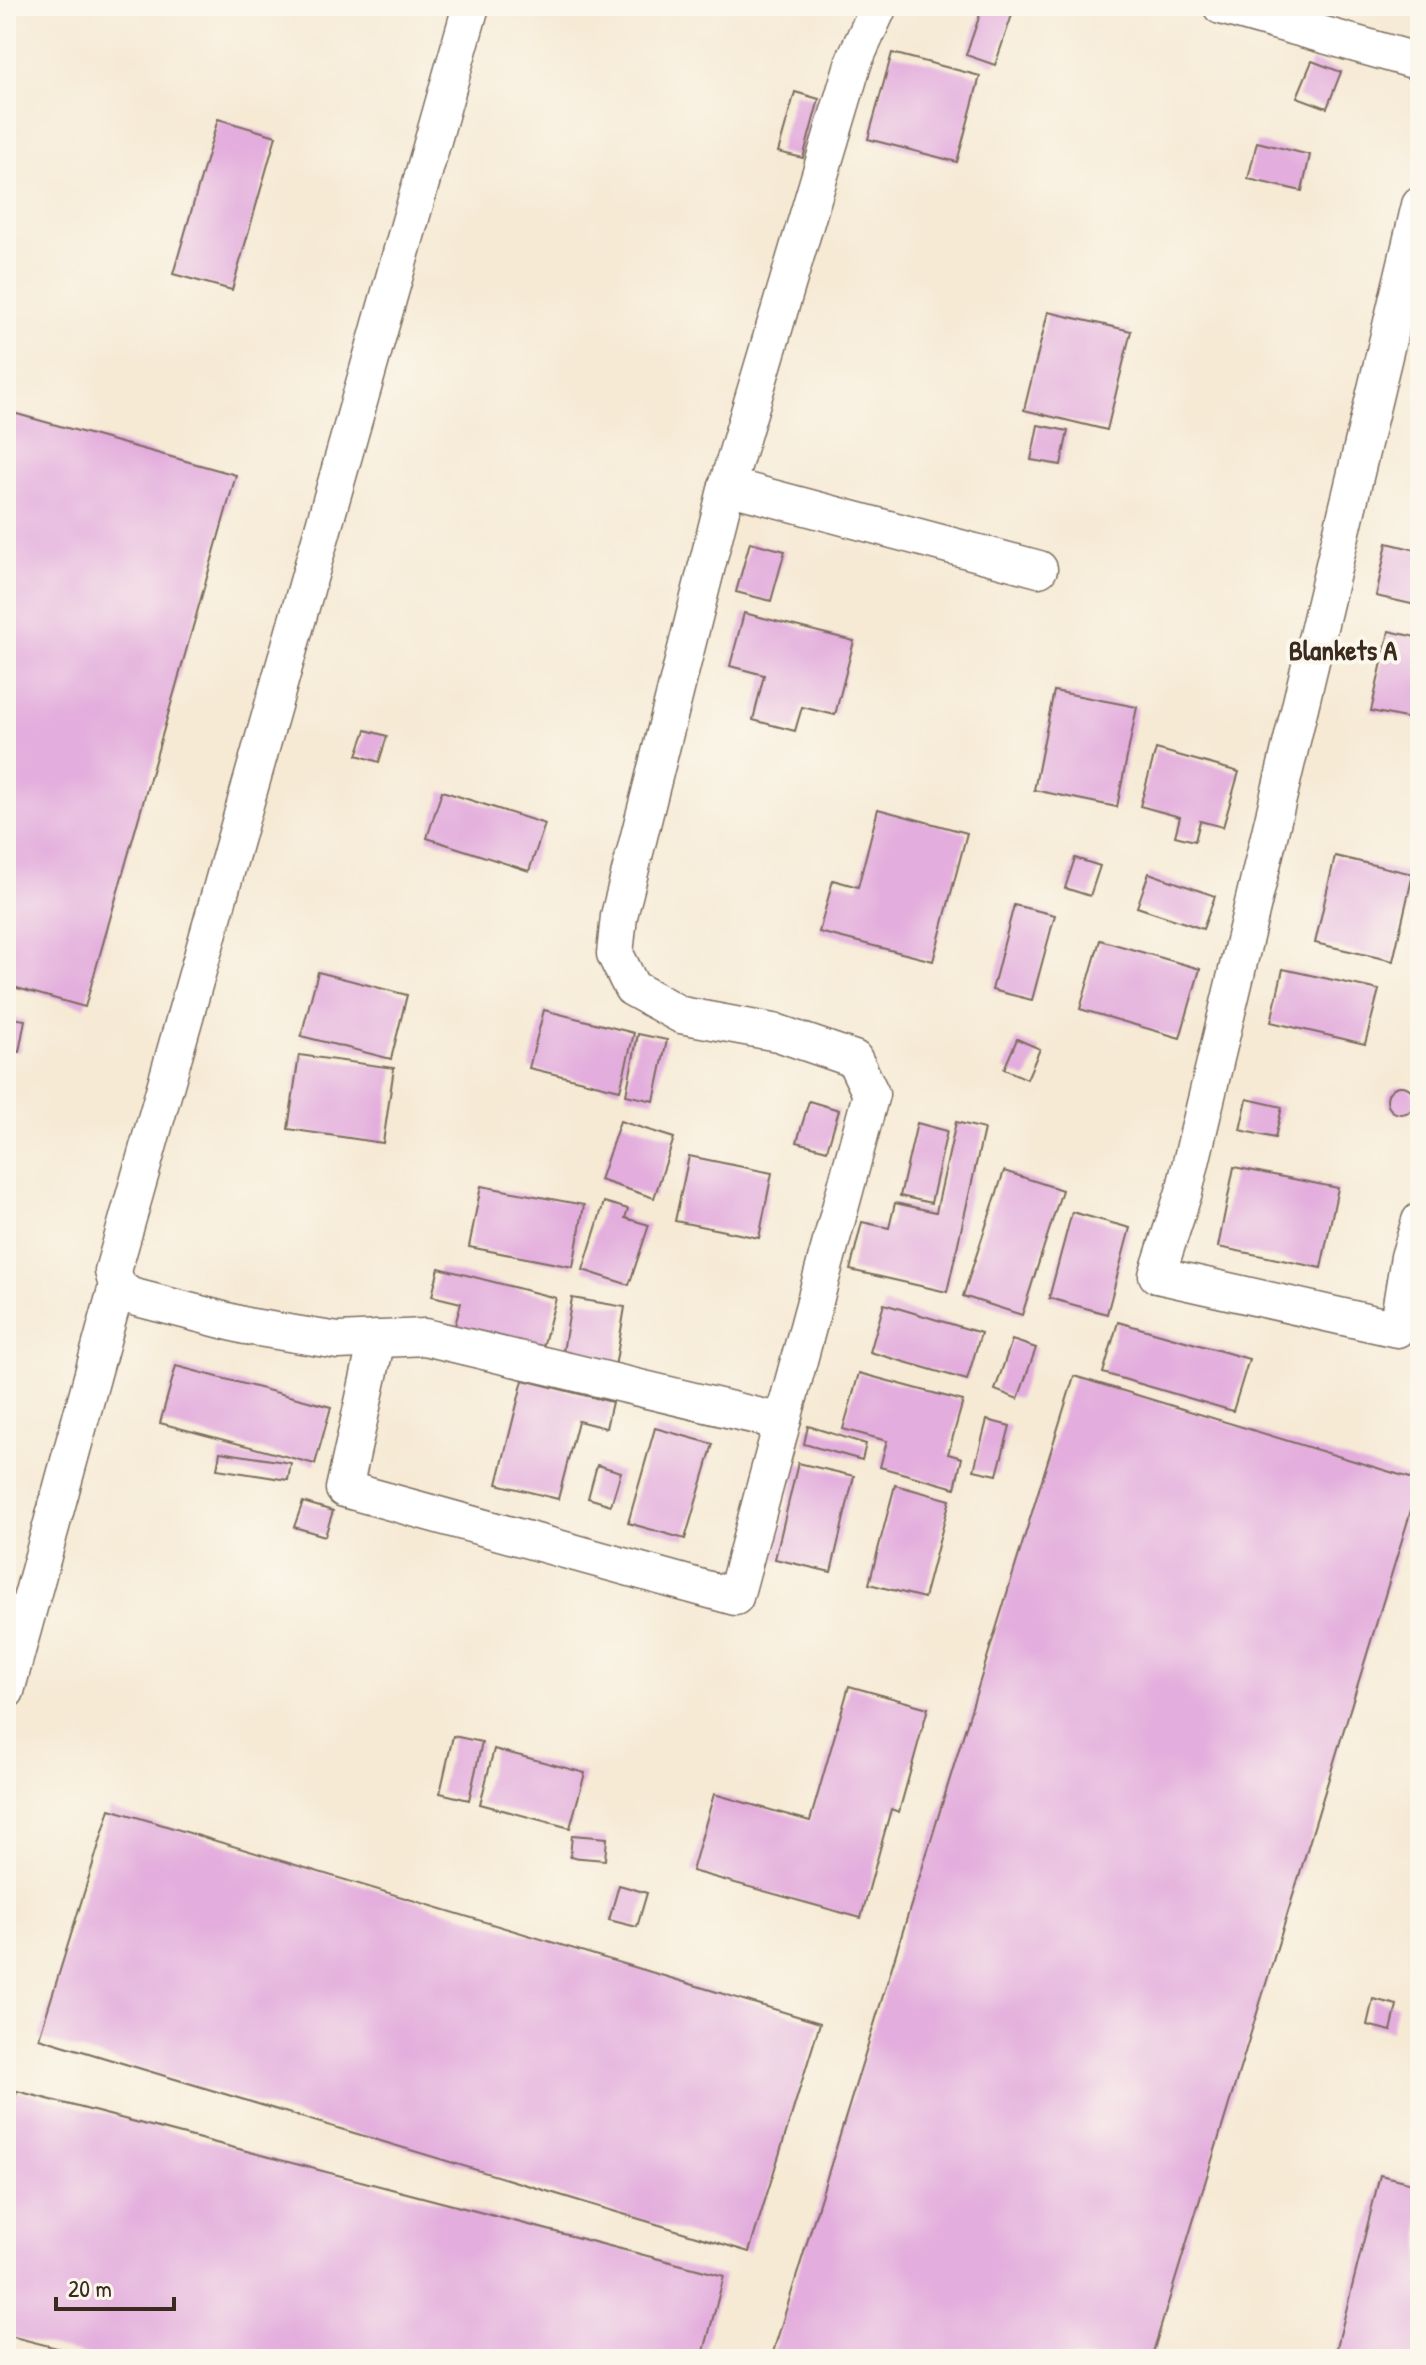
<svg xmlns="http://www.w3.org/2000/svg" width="1426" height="2365" font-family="'Patrick Hand',sans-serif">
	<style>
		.building { fill: #e3addd }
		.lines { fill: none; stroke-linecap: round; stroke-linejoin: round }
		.minor-casing { stroke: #7c6d5e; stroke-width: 39 }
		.minor { stroke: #fff; stroke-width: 36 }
		.labels { text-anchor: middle; stroke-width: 8; stroke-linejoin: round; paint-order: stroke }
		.quarter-label { font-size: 28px; font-weight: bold; fill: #3b2a1e; stroke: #fbf7ec }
	</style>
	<rect width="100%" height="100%" fill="#fbf7ec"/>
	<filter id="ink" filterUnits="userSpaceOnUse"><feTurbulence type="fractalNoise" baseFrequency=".0125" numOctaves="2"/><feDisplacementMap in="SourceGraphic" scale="16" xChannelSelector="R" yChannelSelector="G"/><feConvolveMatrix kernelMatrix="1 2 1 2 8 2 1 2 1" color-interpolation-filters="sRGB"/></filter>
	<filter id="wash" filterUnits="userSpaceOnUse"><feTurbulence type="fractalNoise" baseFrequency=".006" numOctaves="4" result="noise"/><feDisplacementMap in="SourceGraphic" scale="32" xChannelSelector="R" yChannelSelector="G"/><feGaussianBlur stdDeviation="1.8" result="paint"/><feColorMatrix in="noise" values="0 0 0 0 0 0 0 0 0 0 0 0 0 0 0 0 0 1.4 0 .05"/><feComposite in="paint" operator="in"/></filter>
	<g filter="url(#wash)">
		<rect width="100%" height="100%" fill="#f6ead5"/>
		<g id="blocks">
			<!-- building -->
			<g class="building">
				<polygon points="983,6 1015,6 995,65 966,55"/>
				<polygon points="892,53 980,76 957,162 868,139"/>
				<polygon points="1312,61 1341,72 1327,108 1297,97"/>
				<polygon points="795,92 819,99 803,158 778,152"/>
				<polygon points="218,119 276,136 232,290 173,274"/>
				<polygon points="1257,142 1310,155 1302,191 1248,179"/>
				<polygon points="1048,312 1131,331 1107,430 1024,410"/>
				<polygon points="6,411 236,475 85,1007 6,985"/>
				<polygon points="1038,425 1068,431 1061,465 1031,460"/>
				<polygon points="750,542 785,551 771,601 736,592"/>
				<polygon points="1387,543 1420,551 1420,606 1376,596"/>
				<polygon points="744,613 854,641 835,715 802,707 795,731 753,720 764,675 730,666"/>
				<polygon points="1389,631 1420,638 1420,721 1371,711"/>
				<polygon points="1054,691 1137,707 1117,807 1034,790"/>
				<polygon points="366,730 387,736 379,762 357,755"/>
				<polygon points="1156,749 1239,772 1223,827 1200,821 1195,841 1175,836 1180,817 1140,806"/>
				<polygon points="442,791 545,824 529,871 427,838"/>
				<polygon points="878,809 967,833 933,961 819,932 833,880 858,887"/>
				<polygon points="1335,856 1413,874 1393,961 1315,943"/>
				<polygon points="1075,858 1100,866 1090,896 1065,888"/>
				<polygon points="1149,873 1215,896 1203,929 1137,907"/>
				<polygon points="1014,905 1055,915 1032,1000 992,990"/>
				<polygon points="1100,940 1200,969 1180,1038 1080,1009"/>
				<polygon points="1283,969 1379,990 1365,1044 1271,1022"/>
				<polygon points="318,972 407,995 391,1059 301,1036"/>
				<polygon points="544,1010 634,1033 620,1090 529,1068"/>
				<polygon points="6,1017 25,1020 19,1052 6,1049"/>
				<polygon points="638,1034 667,1040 654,1101 626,1095"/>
				<polygon points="1017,1039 1040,1049 1027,1079 1004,1069"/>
				<polygon points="299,1055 394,1068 383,1143 288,1129"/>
				<circle cx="1401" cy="1100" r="14"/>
				<polygon points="1247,1099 1282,1107 1275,1138 1240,1130"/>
				<polygon points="809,1101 839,1110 827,1150 797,1142"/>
				<polygon points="620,1121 674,1138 654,1198 600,1180"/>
				<polygon points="956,1122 984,1129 947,1292 850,1270 862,1222 889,1228 895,1203 936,1212"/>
				<polygon points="917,1123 947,1131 931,1203 900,1196"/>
				<polygon points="689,1156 772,1173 759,1238 675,1221"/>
				<polygon points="1234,1167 1338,1188 1321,1268 1218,1247"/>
				<polygon points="1004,1171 1062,1190 1022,1315 963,1296"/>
				<polygon points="481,1186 584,1205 573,1267 469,1247"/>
				<polygon points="604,1202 628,1209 625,1218 649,1225 629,1285 583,1270"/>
				<polygon points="1072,1212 1130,1228 1107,1314 1049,1298"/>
				<polygon points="439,1268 556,1298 542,1351 454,1329 461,1303 432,1296"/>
				<polygon points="572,1298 625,1307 615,1367 562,1358"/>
				<polygon points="884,1304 981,1333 967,1380 870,1352"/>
				<polygon points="1118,1322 1249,1359 1233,1411 1103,1373"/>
				<polygon points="1012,1340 1036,1348 1018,1399 995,1390"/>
				<polygon points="176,1366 331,1407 315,1464 160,1423"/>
				<polygon points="859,1373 963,1401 948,1454 962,1458 955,1488 880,1467 887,1441 843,1429"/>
				<polygon points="1074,1376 1420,1481 1151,2359 771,2359"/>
				<polygon points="523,1380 612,1402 606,1428 578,1421 558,1499 497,1484"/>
				<polygon points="987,1420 1010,1426 997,1475 974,1470"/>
				<polygon points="808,1426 866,1444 862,1460 804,1444"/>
				<polygon points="655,1428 713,1444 685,1539 628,1523"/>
				<polygon points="220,1452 291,1463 288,1480 217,1469"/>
				<polygon points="798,1463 854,1476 831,1572 775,1559"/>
				<polygon points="597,1465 621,1472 611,1505 588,1498"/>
				<polygon points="895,1485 950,1500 924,1598 869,1584"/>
				<polygon points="303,1502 333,1511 325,1536 294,1527"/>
				<polygon points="849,1686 928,1708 899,1812 891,1809 861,1918 692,1871 714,1794 810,1821"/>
				<polygon points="453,1736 482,1742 469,1800 440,1793"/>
				<polygon points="494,1749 585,1773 570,1828 480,1804"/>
				<polygon points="110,1809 820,2023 749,2252 39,2038"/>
				<polygon points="572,1835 607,1838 605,1860 570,1857"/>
				<polygon points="619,1885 647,1893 637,1927 609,1920"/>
				<polygon points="1373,1999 1397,2005 1391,2031 1367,2025"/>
				<polygon points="17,2091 724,2276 702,2359 100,2359 6,2335 6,2131"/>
				<polygon points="1380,2175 1420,2185 1420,2359 1334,2359"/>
			</g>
		</g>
	</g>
	<g filter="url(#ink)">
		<use href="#blocks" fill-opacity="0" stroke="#7c6d5e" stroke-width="2"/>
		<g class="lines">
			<defs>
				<g id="minor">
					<polyline points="1221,6 1420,62"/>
					<polyline points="1420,205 1184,1192 1157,1275 1397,1329 1409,1257 1420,1221"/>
					<polyline points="727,486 1039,569"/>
					<polyline points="117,1286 130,1296 246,1326 338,1341 425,1337 782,1422"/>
					<polyline points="377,1339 344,1489 735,1597 871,1094 854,1059 778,1033 681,1015 632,988 615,954 619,916 727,486 854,61 879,6"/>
					<polyline points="6,1691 117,1286 113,1271 471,6"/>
				</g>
			</defs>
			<!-- minor casing -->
			<use href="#minor" class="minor-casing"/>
			<!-- minor -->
			<use href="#minor" class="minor"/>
		</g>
	</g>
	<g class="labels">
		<!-- quarter labels -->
		<g class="quarter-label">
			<text x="1343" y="660">Blankets A</text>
		</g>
	</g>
	<!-- margin -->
	<rect width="1426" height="2365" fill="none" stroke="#fbf7ec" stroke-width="32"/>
	<!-- scale -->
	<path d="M56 2297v12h118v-12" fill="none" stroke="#3b2a1e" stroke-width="4"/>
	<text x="68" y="2297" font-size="24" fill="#3b2a1e" stroke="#fbf7ec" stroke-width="6" paint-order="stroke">20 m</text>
</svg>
